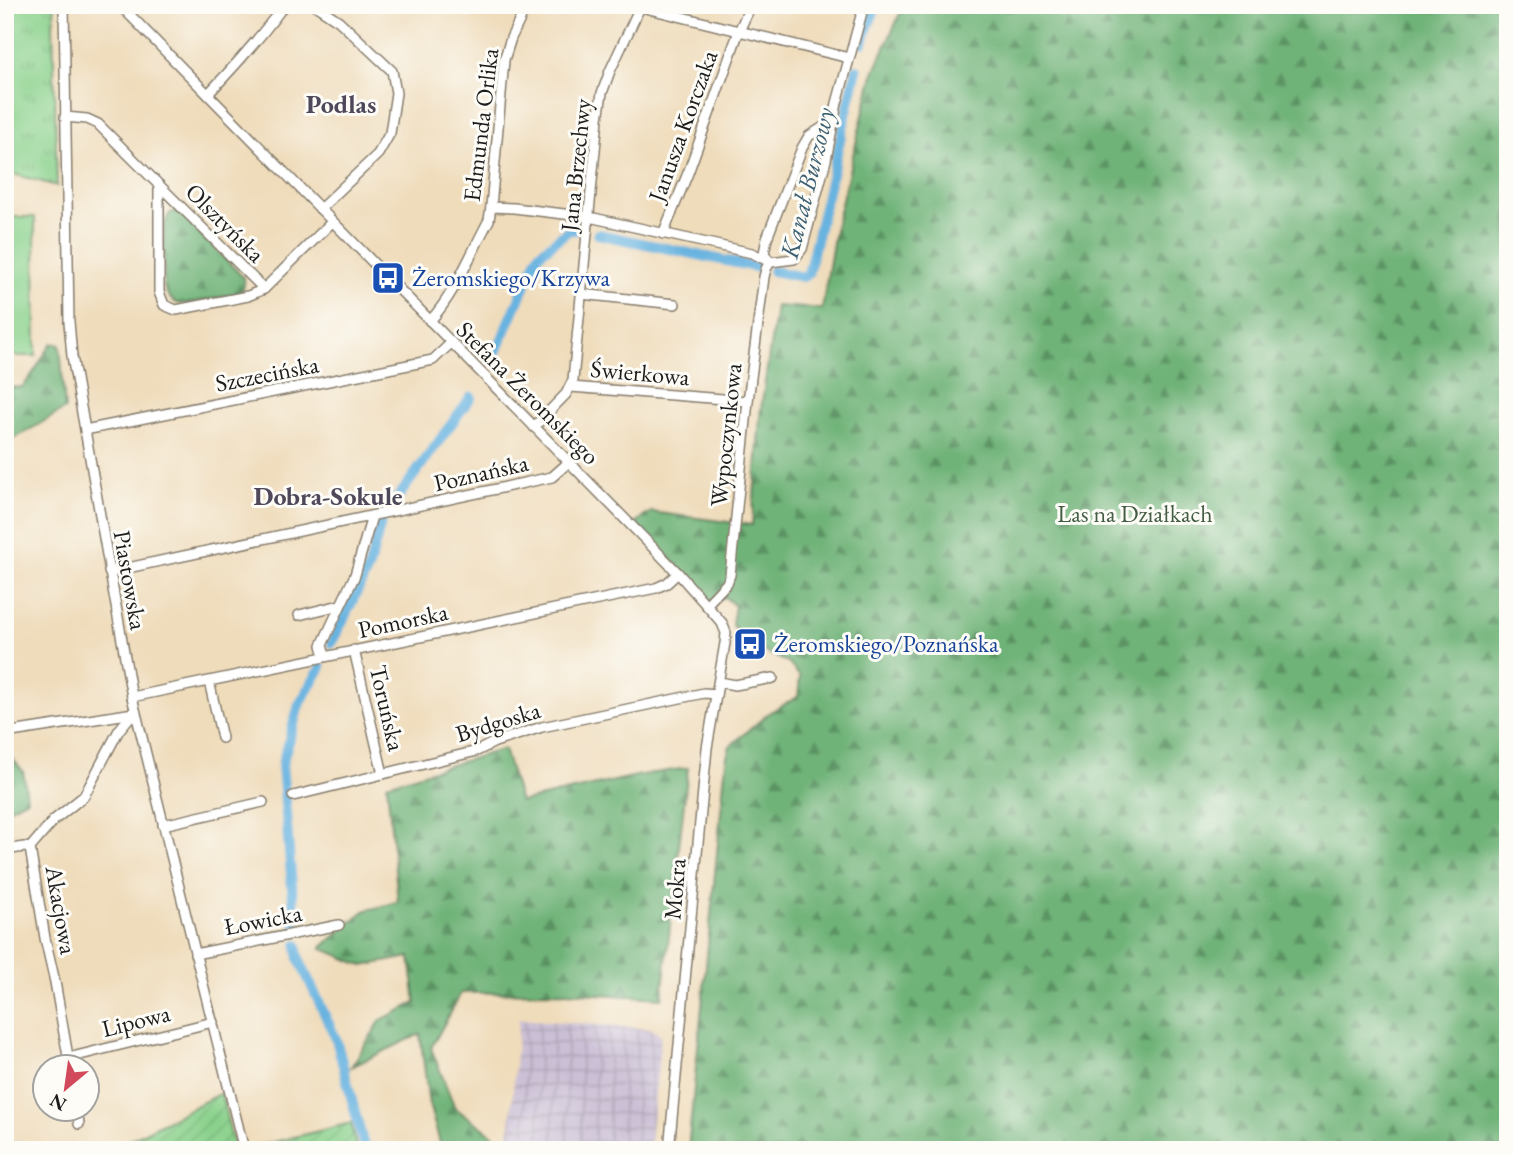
<svg xmlns="http://www.w3.org/2000/svg" width="1513" height="1155" font-family="'EB Garamond',serif">
	<style>
		.industrial { fill: url(#industrial-grid) }
		.grass { fill: #8ad18c; stroke: #537654; stroke-width: 2 }
		.forest { fill: url(#forest-firs); stroke: #46684a; stroke-width: 2 }
		.park { fill: url(#park-tufts); stroke: #537654; stroke-width: 2 }
		.garden { fill: url(#garden-furrows); stroke: #537654; stroke-width: 2 }
		.lines { fill: none; stroke-linecap: round; stroke-linejoin: round }
		.canal { stroke: #67b3e0; stroke-width: 10 }
		.river { stroke: #67b3e0; stroke-width: 16 }
		.minor-casing { stroke: #867c6c; stroke-width: 12 }
		.minor { stroke: #fff; stroke-width: 9 }
		.labels { text-anchor: middle; stroke-width: 6; stroke-linejoin: round; paint-order: stroke }
		.street-label { font-size: 24px; fill: #1c1c1c; stroke: #fdfcf7 }
		.transit-label { font-size: 24px; fill: #164399; stroke: #fdfcf7; text-anchor: start }
		.park-label { font-size: 24px; fill: #425b43; stroke: #fdfcf7 }
		.neighbourhood-label { font-size: 26px; font-weight: bold; fill: #4f485b; stroke: #fdfcf7 }
		.water-label { font-size: 26px; font-style: italic; fill: #3e6074; stroke: #fdfcf7 }
	</style>
	<defs>
		<pattern id="industrial-grid" width="8" height="8" patternUnits="userSpaceOnUse" patternTransform="scale(1.75)"><rect width="8" height="8" fill="#cbbfd5"/><path d="M0 4h8M4 0v8" fill="none" stroke="#aea4b6"/></pattern>
		<pattern id="forest-firs" width="22" height="20" patternUnits="userSpaceOnUse" patternTransform="scale(1.75)"><rect width="22" height="20" fill="#6fb378"/><path d="M5 1l3.5 6h-7zM16 11l3.5 6h-7z" fill="#5a9162"/></pattern>
		<pattern id="park-tufts" width="24" height="20" patternUnits="userSpaceOnUse" patternTransform="scale(1.75)"><rect width="24" height="20" fill="#8ad18c"/><path d="M3 7l-1-3M5 7V3M7 7l1-3M15 17l-1-3M17 17v-4M19 17l1-3" fill="none" stroke="#76b378"/></pattern>
		<pattern id="garden-furrows" width="10" height="10" patternUnits="userSpaceOnUse" patternTransform="scale(1.75)"><rect width="10" height="10" fill="#8ad18c"/><path d="M-1 1l2-2M0 10L10 0M9 11l2-2" fill="none" stroke="#76b378"/></pattern>
	</defs>
	<rect width="100%" height="100%" fill="#fdfcf7"/>
	<filter id="ink" filterUnits="userSpaceOnUse"><feTurbulence type="fractalNoise" baseFrequency=".0143" numOctaves="2"/><feDisplacementMap in="SourceGraphic" scale="14" xChannelSelector="R" yChannelSelector="G"/><feConvolveMatrix kernelMatrix="1 2 1 2 8 2 1 2 1" color-interpolation-filters="sRGB"/></filter>
	<filter id="wash" filterUnits="userSpaceOnUse"><feTurbulence type="fractalNoise" baseFrequency=".00686" numOctaves="4" result="noise"/><feDisplacementMap in="SourceGraphic" scale="28" xChannelSelector="R" yChannelSelector="G"/><feGaussianBlur stdDeviation="1.57" result="paint"/><feColorMatrix in="noise" values="0 0 0 0 0 0 0 0 0 0 0 0 0 0 0 0 0 1.4 0 .05"/><feComposite in="paint" operator="in"/></filter>
	<g filter="url(#wash)">
		<rect width="100%" height="100%" fill="#efdcbb"/>
		<!-- industrial -->
		<polygon class="industrial" points="519,1019 652,1029 661,1036 649,1150 508,1150"/>
		<!-- grass -->
		<polygon class="grass" points="5,217 35,217 36,356 5,356"/>
		<!-- forest -->
		<g class="forest">
			<polygon points="904,5 1508,5 1508,1150 688,1150 726,760 730,746 770,712 798,697 800,677 789,663 744,642 732,624 735,606 725,597 712,602 635,523 651,512 752,525 760,416 776,306 822,309 836,224 873,74"/>
			<path d="M175,211L181,214L244,278C245,284 244,289 239,293C227,295 187,307 177,303C169,300 166,293 164,286V226L169,214Z"/>
			<path d="M52,343L60,345L65,409L17,437L5,439V388L22,387C35,374 41,358 52,343Z"/>
			<polygon points="504,749 520,802 641,775 688,768 662,998 563,992 461,993 431,1048 455,1108 493,1135 499,1150 442,1150 429,1104 420,1034 351,1067 381,1020 416,1003 410,957 363,966 321,948 364,911 398,902 387,784"/>
			<polygon points="5,754 8,754 23,771 27,799 5,811"/>
		</g>
		<!-- park -->
		<polygon class="park" points="5,5 55,5 53,25 57,186 13,174 5,174"/>
		<!-- garden -->
		<g class="garden">
			<polygon points="221,1093 235,1150 110,1150"/>
			<polygon points="351,1123 357,1150 251,1150 250,1148"/>
		</g>
		<g class="lines">
			<!-- canal -->
			<g class="canal">
				<polyline points="863,43 867,29 877,5"/>
				<polyline points="598,234 760,268"/>
				<polyline points="773,271 803,277 808,274 857,69"/>
				<polyline points="493,359 539,254 569,230 578,230"/>
				<polyline points="396,500 471,397"/>
				<polyline points="332,643 369,567 381,523"/>
				<polyline points="295,924 282,764 299,705 321,667"/>
				<polyline points="297,945 299,959 336,1039 365,1150"/>
			</g>
			<!-- river -->
			<polyline class="river" points="16,1150 17,1150"/>
		</g>
	</g>
	<g filter="url(#ink)">
		<g class="lines">
			<defs>
				<g id="minor">
					<polyline points="64,5 69,322 72,356 132,697 244,1150"/>
					<polyline points="120,5 678,573 722,623 726,633 725,643 707,748 669,1150"/>
					<polyline points="315,5 339,21 392,71 396,93 390,133 378,154 320,209"/>
					<polyline points="637,6 849,58"/>
					<path d="M208,94C235,66 261,37 284,5"/>
					<polyline points="65,117 87,119 98,124 159,185 159,292 164,305 176,310 248,296 264,289 332,222"/>
					<polyline points="159,185 264,289"/>
					<polyline points="491,207 514,208 589,217 752,253 770,262"/>
					<polyline points="663,234 688,173 739,31 751,5"/>
					<polyline points="769,261 764,253 767,238 802,148 809,136 833,121"/>
					<polyline points="581,294 675,304"/>
					<path d="M430,321C455,294 471,253 489,220L491,207L504,60L511,38L527,5"/>
					<polyline points="571,387 748,401"/>
					<polyline points="534,427 566,394 573,380 598,119 602,93 610,71 641,5"/>
					<polyline points="85,430 433,360 451,343"/>
					<polyline points="109,572 552,477 569,462"/>
					<polyline points="707,604 727,583 730,575 748,401 764,277 766,269 770,262 794,259 802,249 826,160 837,103 864,5"/>
					<polyline points="299,615 340,605"/>
					<polyline points="354,650 383,774"/>
					<polyline points="325,656 322,645 355,575 372,516"/>
					<polyline points="209,681 222,738"/>
					<polyline points="719,682 735,685 773,678"/>
					<polyline points="132,697 656,588 667,583 678,573"/>
					<polyline points="5,733 134,713"/>
					<polyline points="293,796 477,751 495,742 542,727 704,693 716,694"/>
					<polyline points="163,825 263,802"/>
					<polyline points="5,850 24,847 30,848"/>
					<polyline points="195,954 339,925"/>
					<polyline points="68,1058 213,1022"/>
					<polyline points="70,1068 55,982 45,938 30,848 54,820 84,796 119,730 129,718 135,713"/>
					<polyline points="77,1110 79,1124"/>
				</g>
			</defs>
			<!-- minor casing -->
			<use href="#minor" class="minor-casing"/>
			<!-- minor -->
			<use href="#minor" class="minor"/>
		</g>
	</g>
	<!-- icons -->
	<defs>
		<symbol id="bus-square" viewBox="-11 -11 22 22"><rect x="-9" y="-9" width="18" height="18" rx="4" fill="#1a4fb4" stroke="#fdfcf7"/><path d="M-5-6H5V4H4V6H2V4H-2V6H-4V4H-5ZM-3.5-4V0h7V-4ZM-3.5 1.2v1.5H-2V1.2ZM2 1.2v1.5H3.5V1.2Z" fill="#fff"/></symbol>
	</defs>
	<g fill-rule="evenodd">
		<use href="#bus-square" x="369" y="259" width="38" height="38"/>
		<use href="#bus-square" x="731" y="625" width="38" height="38"/>
	</g>
	<g class="labels">
		<!-- street labels -->
		<g class="street-label">
			<text transform="translate(481 125) rotate(-83)" y="8">Edmunda Orlika</text>
			<text transform="translate(683 126) rotate(-70)" y="8">Janusza Korczaka</text>
			<text transform="translate(576 165) rotate(-84)" y="8">Jana Brzechwy</text>
			<text transform="translate(225 223) rotate(45)" y="8">Olsztyńska</text>
			<text transform="translate(640 373) rotate(5)" y="8">Świerkowa</text>
			<text transform="translate(267 374) rotate(-11)" y="8">Szczecińska</text>
			<text transform="translate(528 393) rotate(45)" y="8">Stefana Żeromskiego</text>
			<text transform="translate(726 435) rotate(-84)" y="8">Wypoczynkowa</text>
			<text transform="translate(481 473) rotate(-13)" y="8">Poznańska</text>
			<text transform="translate(130 580) rotate(80)" y="8">Piastowska</text>
			<text transform="translate(403 621) rotate(-12)" y="8">Pomorska</text>
			<text transform="translate(387 708) rotate(77)" y="8">Toruńska</text>
			<text transform="translate(498 722) rotate(-17)" y="8">Bydgoska</text>
			<text transform="translate(675 889) rotate(-85)" y="8">Mokra</text>
			<text transform="translate(61 910) rotate(80)" y="8">Akacjowa</text>
			<text transform="translate(263 920) rotate(-11)" y="8">Łowicka</text>
			<text transform="translate(136 1021) rotate(-14)" y="8">Lipowa</text>
		</g>
		<!-- transit labels -->
		<g class="transit-label">
			<text x="412" y="286">Żeromskiego/Krzywa</text>
			<text x="774" y="652">Żeromskiego/Poznańska</text>
		</g>
		<!-- park labels -->
		<g class="park-label">
			<text x="1135" y="522">Las na Działkach</text>
		</g>
		<!-- neighbourhood labels -->
		<g class="neighbourhood-label">
			<text x="341" y="113">Podlas</text>
			<text x="328" y="505">Dobra-Sokule</text>
		</g>
		<!-- water labels -->
		<g class="water-label">
			<text transform="translate(807 183) rotate(-76)" y="9">Kanał Burzowy</text>
		</g>
	</g>
	<!-- margin -->
	<rect width="1513" height="1155" fill="none" stroke="#fdfcf7" stroke-width="28"/>
	<!-- north arrow -->
	<g transform="translate(66 1088) rotate(209)"><circle r="33" fill="#fdfcf7" stroke="#a3a29f" stroke-width="2"/>
	<path d="M0-5L12 26L0 18L-12 26Z" fill="#d1495b"/>
	<text y="-10" font-size="19" font-weight="bold" text-anchor="middle" fill="#1c1c1c">N</text>
	</g>
</svg>
